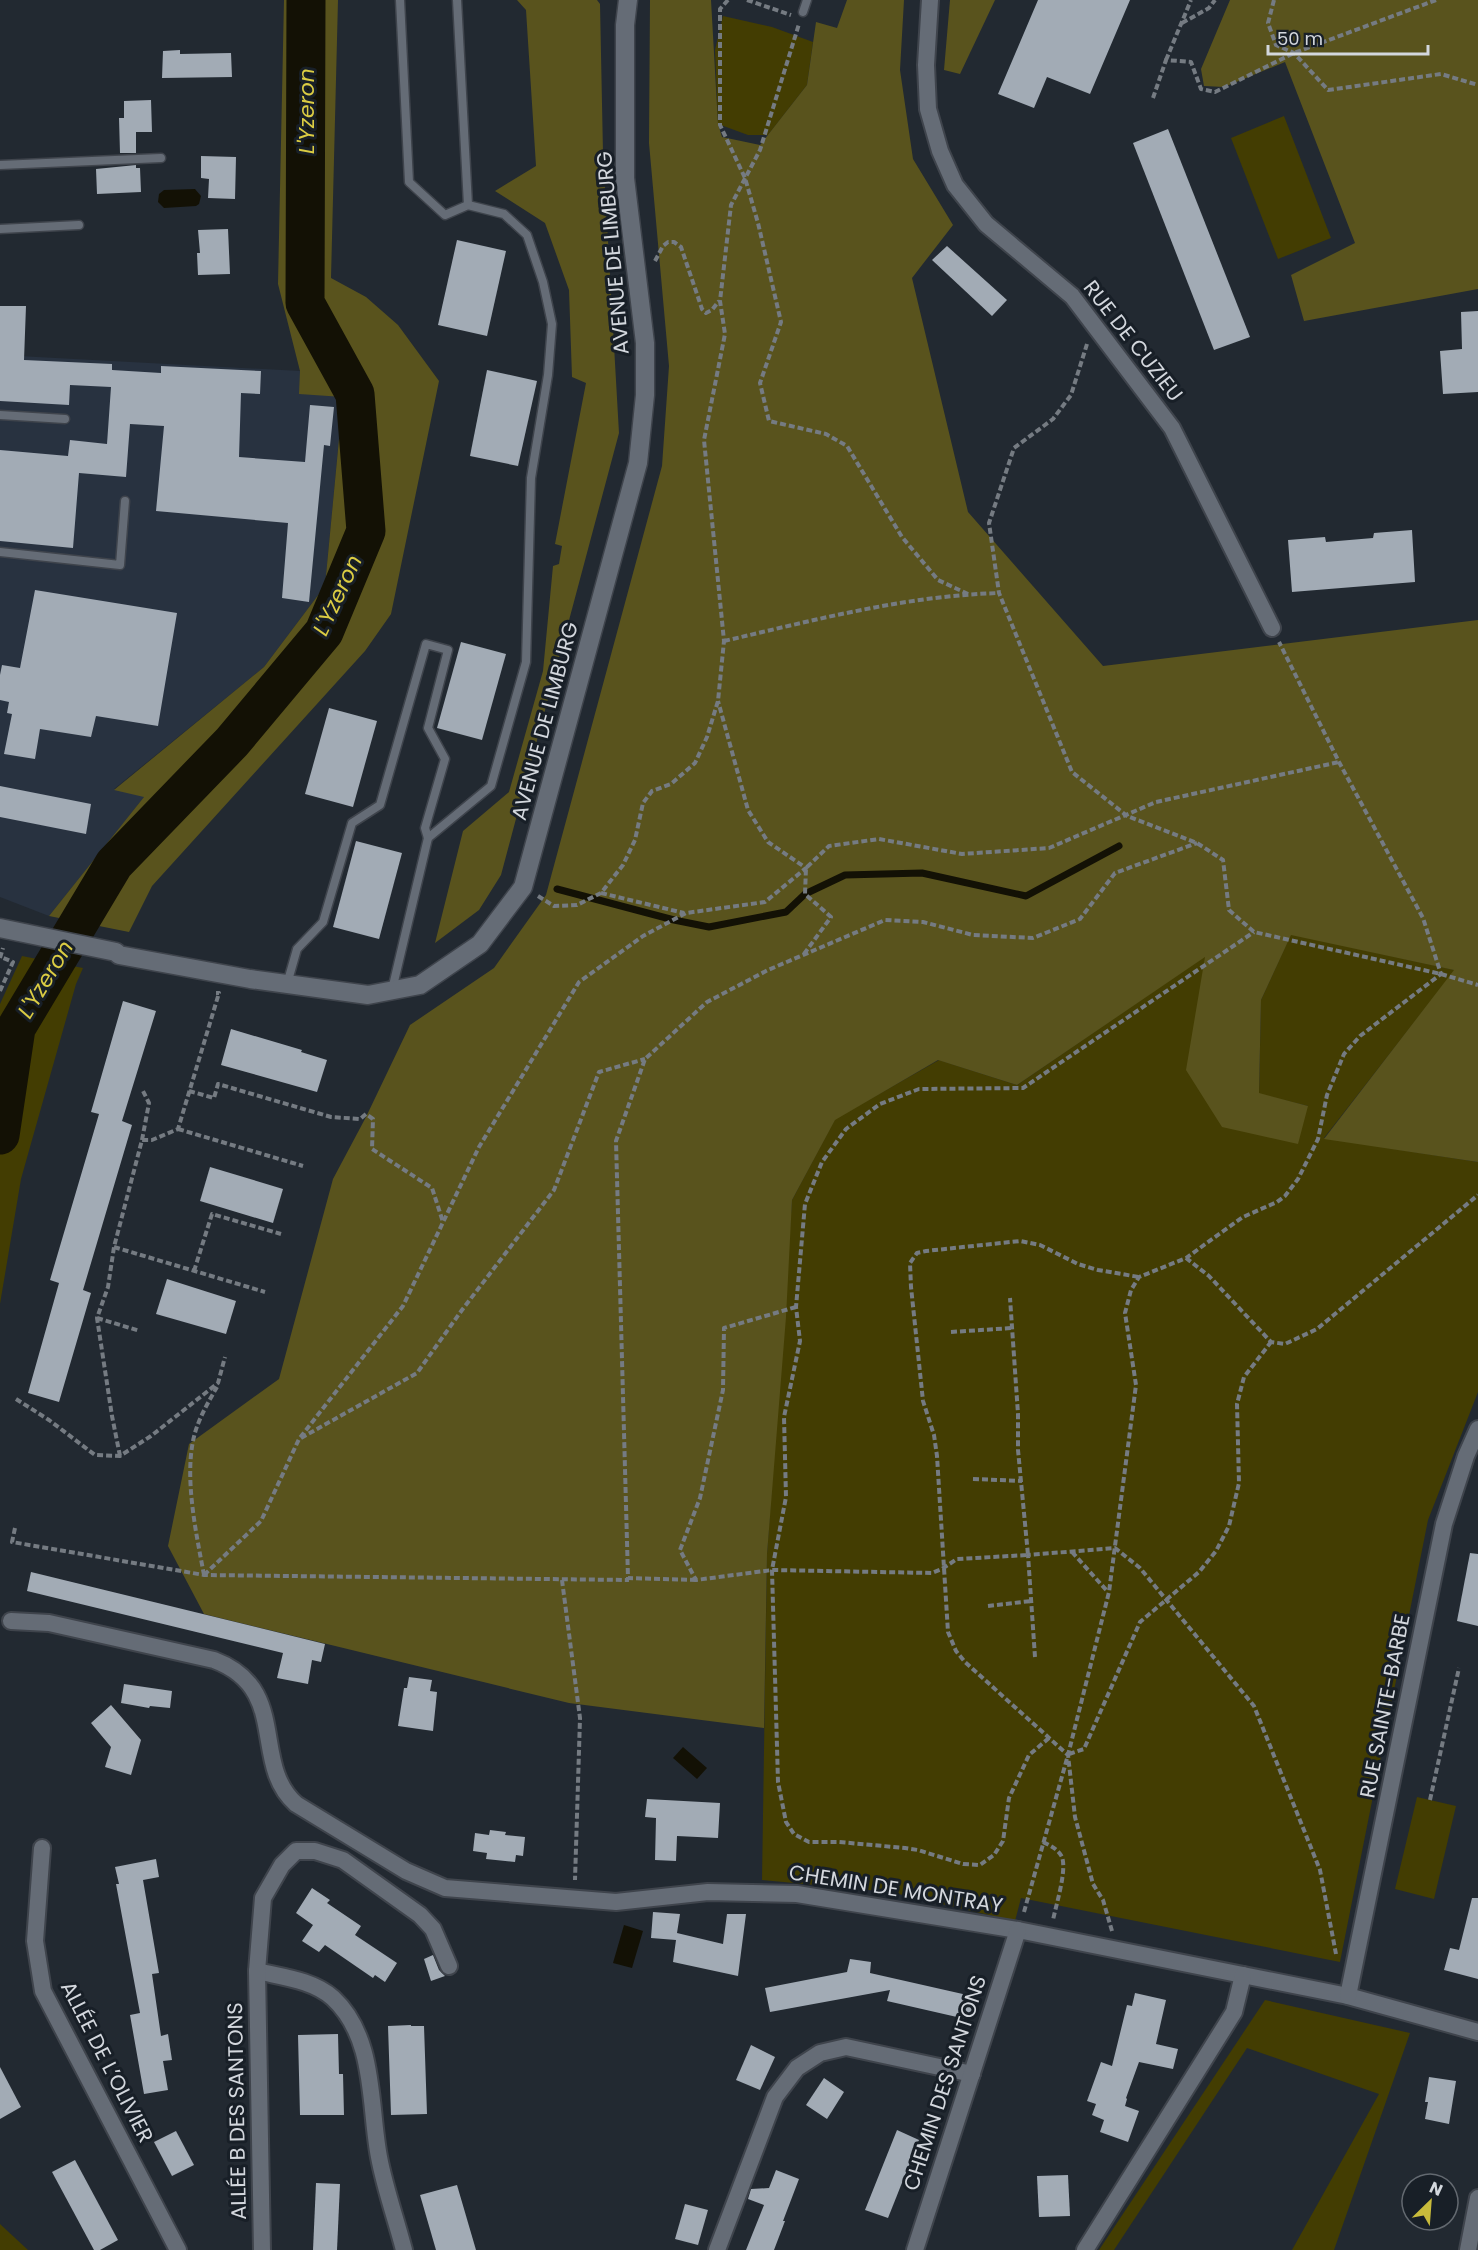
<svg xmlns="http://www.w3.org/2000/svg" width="1478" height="2250" font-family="Poppins,sans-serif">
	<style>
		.built { fill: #283240 }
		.green { fill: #433d02 }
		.forest { fill: #59531d }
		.water { fill: #131105 }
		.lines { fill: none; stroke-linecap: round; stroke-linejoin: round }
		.stream { stroke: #131105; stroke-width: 7 }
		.river { stroke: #131105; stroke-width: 39 }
		.building { fill: #a2abb5 }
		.service-casing { stroke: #3f444c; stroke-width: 11 }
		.minor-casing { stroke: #3f444c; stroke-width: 20 }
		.tertiary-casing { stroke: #3f444c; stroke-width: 21 }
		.path { stroke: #757b82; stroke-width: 4; stroke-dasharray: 6 3; stroke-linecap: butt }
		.service { stroke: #656c76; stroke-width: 8 }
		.minor { stroke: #656c76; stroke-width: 16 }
		.tertiary { stroke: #656c76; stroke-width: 18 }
		.labels { text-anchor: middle; stroke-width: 6; stroke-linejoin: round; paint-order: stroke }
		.street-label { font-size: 21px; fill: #d3d7dd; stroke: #181f27 }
		.water-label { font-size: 22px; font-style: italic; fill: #dbcc43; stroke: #181f27 }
	</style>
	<rect width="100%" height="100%" fill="#222931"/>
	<!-- built -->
	<polygon class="built" points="0,355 300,371 343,396 325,586 264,667 114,789 145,796 49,916 0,897"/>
	<!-- green -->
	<g class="green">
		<polygon points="723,16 772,27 813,42 807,85 768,135 748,135 718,124 715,50"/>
		<polygon points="1284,116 1331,238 1278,259 1231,138"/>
		<polygon points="1291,934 1455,970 1324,1138 1478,1162 1478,1392 1428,1520 1340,1962 1021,1898 1015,1921 890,1892 762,1880 767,1554 792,1200 835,1119 939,1060 1017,1085 1205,956 1222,1127 1308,1106 1259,1094 1261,1000"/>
		<polygon points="22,956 83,968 76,984 21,1179 0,1304 0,1004"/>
		<polygon points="1417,1797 1456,1806 1434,1899 1395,1889"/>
		<polygon points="1265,2000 1410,2033 1334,2250 1292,2250 1379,2094 1247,2048 1114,2250 1099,2250"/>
		<polygon points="0,2224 28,2250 0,2250"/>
	</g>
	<!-- forest -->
	<g class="forest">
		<polygon points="284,0 338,0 331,278 366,297 398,325 439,381 391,614 365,651 152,886 129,932 49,916 144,797 114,790 264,667 325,586 343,397 299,394 300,371 278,284"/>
		<polygon points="517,0 597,0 600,4 603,153 619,433 501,875 479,910 435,943 463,831 509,792 543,671 553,566 559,564 562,546 555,544 586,383 572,377 569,290 545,223 495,191 536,166 526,10"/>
		<polygon points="650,0 711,0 718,124 722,137 760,145 807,85 816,22 837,28 847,0 904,0 900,70 913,159 953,225 912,278 968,512 1103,666 1478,620 1478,1162 1324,1139 1454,970 1291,935 1261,1000 1259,1093 1308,1106 1298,1144 1222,1127 1186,1070 1205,957 1017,1085 938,1060 835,1120 792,1200 786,1317 767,1554 764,1728 569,1703 204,1614 168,1546 189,1444 279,1379 333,1179 366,1117 410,1025 494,968 546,895 662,466 669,366 649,143"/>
		<polygon points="950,0 995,0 960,74 944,70"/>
		<polygon points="1230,0 1478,0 1478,289 1304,321 1291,275 1355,243 1285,62 1224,87 1204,86 1201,69"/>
	</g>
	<!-- water -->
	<g class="water">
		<polygon points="195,189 201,196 199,204 196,206 164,208 158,202 159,194 164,190"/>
		<polygon points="683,1747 707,1768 697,1779 673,1758"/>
		<polygon points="624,1925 643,1931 632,1968 613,1963"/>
	</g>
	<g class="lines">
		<!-- stream -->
		<polyline class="stream" points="557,889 674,920 709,927 786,912 805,894 845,875 922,873 1026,896 1119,846"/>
		<!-- river -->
		<polyline class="river" points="0,1135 16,1028 114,864 232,742 324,632 366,531 355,394 305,303 306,0"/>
	</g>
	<!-- building -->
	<g class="building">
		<polygon points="1038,0 1130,0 1090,94 1047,77 1034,108 998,94"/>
		<polygon points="180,50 180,54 231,53 232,77 162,78 163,51"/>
		<polygon points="151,100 152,132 136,132 136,153 120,153 119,118 124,118 124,101"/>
		<polygon points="1168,129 1250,337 1214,350 1133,143"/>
		<polygon points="201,156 236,157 235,199 208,198 209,179 201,178"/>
		<polygon points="136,165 136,168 140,168 141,192 97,194 96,169"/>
		<polygon points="228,229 230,274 198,275 197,253 200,253 198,230"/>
		<polygon points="457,240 506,251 487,336 438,325"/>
		<polygon points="947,246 1007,300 992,316 932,260"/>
		<polygon points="0,306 26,306 24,360 112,364 112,370 161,373 161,366 261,371 260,394 241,393 239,457 305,462 310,405 334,407 330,446 324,445 309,602 282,598 288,523 156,511 164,426 130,424 126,477 79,473 73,548 0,541 0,450 68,456 70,440 107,444 111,387 70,385 69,405 0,401"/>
		<polygon points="1478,311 1478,392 1443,394 1440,351 1462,349 1461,312"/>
		<polygon points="487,370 537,381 518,466 470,456"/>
		<polygon points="1412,530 1415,582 1292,592 1288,540 1325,537 1326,542 1373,538 1374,533"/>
		<polygon points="35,590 177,613 158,726 96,716 91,737 40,729 35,759 4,754 12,714 7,713 9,702 0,700 0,675 2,665 20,668"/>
		<polygon points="461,642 506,654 482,740 437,728"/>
		<polygon points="329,708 377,721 353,807 305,794"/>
		<polygon points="0,786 91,804 86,834 0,817"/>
		<polygon points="356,841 402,853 379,939 333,927"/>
		<polygon points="123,1001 156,1011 122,1121 132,1125 83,1290 91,1293 59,1402 28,1393 59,1283 50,1280 99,1114 91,1112"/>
		<polygon points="231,1029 302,1050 301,1052 327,1060 317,1092 221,1065"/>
		<polygon points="210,1167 283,1189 273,1223 200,1201"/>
		<polygon points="167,1279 236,1301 226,1334 156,1314"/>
		<polygon points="1470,1553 1478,1554 1478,1626 1457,1621"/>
		<polygon points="31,1572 325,1644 321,1662 312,1660 308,1684 277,1678 283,1653 27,1591"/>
		<polygon points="409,1677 432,1680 430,1691 437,1692 433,1731 398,1726 404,1688 407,1688"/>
		<polygon points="124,1684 172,1691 170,1708 150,1706 149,1708 121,1703"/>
		<polygon points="111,1705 141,1740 131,1775 105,1767 111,1747 91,1723"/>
		<polygon points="647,1799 720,1803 718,1838 677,1836 676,1861 655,1860 656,1818 645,1817"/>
		<polygon points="490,1830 506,1832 505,1835 525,1837 523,1856 516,1855 515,1862 486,1859 487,1853 473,1851 475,1833 489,1835"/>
		<polygon points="156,1859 159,1877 143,1880 159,1973 152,1974 161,2036 168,2034 172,2060 163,2061 168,2090 144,2094 130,2015 140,2013 116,1884 119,1884 115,1867"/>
		<polygon points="312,1888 330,1900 327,1903 361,1926 355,1935 397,1963 385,1982 375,1975 373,1978 325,1945 319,1952 302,1941 313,1925 296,1913"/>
		<polygon points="1472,1898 1478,1898 1478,1979 1444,1970 1450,1948 1459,1950"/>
		<polygon points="653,1912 680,1914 677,1933 723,1944 727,1914 746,1914 738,1976 673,1962 676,1940 651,1938"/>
		<polygon points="433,1955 439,1970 445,1976 431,1981 424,1959"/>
		<polygon points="850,1959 871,1962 870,1973 976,1997 970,2020 887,2001 890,1990 770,2012 765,1988 847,1972"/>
		<polygon points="1135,1993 1166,2000 1156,2044 1178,2049 1173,2069 1139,2062 1126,2098 1127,2099 1125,2106 1139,2111 1128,2142 1100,2132 1104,2120 1092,2115 1096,2104 1087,2101 1101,2062 1112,2066 1127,2005 1132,2006"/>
		<polygon points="411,2025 411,2026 424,2026 427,2114 391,2115 388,2026"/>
		<polygon points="338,2034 339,2074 343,2074 344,2115 300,2115 298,2035"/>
		<polygon points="751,2045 775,2057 760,2090 736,2080"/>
		<polygon points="0,2067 21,2107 0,2119"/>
		<polygon points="1429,2077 1456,2081 1449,2124 1425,2119 1428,2102 1425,2102"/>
		<polygon points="824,2078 844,2092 827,2119 806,2105"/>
		<polygon points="897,2130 919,2140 888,2218 865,2210"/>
		<polygon points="176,2131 194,2165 172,2176 154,2142"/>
		<polygon points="75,2160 118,2240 100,2250 94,2250 52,2172"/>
		<polygon points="776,2170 799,2179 783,2221 785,2221 774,2250 746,2250 764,2205 748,2199 751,2189 769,2188"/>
		<polygon points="1068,2175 1070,2216 1039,2217 1037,2176"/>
		<polygon points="316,2183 340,2184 337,2250 313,2250"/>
		<polygon points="457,2185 476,2250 436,2250 420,2195"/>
		<polygon points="685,2204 708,2210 698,2245 675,2239"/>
	</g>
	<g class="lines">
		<defs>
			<g id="service">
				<polyline points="400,0 409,182 445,215 468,205 504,214 527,235 543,282 552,324 548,375 531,478 526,662 491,786 428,838"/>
				<polyline points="457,0 468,205"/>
				<polyline points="803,12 807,0"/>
				<polyline points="0,165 161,158"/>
				<polyline points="0,229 79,225"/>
				<polyline points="0,415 65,419"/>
				<polyline points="0,552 120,565 125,501"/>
				<polyline points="287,984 297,949 323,922 352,823 380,805 426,644 448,650 428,728 445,759 425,828 428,838 392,990"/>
			</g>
			<g id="minor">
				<polyline points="930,0 926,65 928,109 940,151 955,185 986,224 1072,296 1172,428 1272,628"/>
				<path d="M11,1621L49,1623L214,1660C291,1689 250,1763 296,1804L406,1871L445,1888L616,1902L708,1892L797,1894L1018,1930L1348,1996L1478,2032"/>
				<polyline points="42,1848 35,1941 43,1991 178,2250"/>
				<path d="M257,1971C282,1977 313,1980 333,1998C376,2038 369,2105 379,2157C385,2189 396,2219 404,2250"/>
				<polyline points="1348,1996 1444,1524 1466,1456 1478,1429"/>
				<polyline points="262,2250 257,1971 263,1898 282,1865 296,1851 315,1851 343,1860 420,1915 433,1929 449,1966"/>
				<polyline points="717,2250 775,2097 797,2068 820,2053 846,2047 972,2074"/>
				<polyline points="915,2250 1018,1930"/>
				<polyline points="1085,2250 1234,2012 1243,1975"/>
				<polyline points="1468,2250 1478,2198"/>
			</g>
			<polyline id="tertiary" points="0,928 116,952 119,955 250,979 368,995 420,985 480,944 523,887 638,463 645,395 645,343 625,178 625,25 628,0"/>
		</defs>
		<!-- service casing -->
		<use href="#service" class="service-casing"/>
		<!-- minor casing -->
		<use href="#minor" class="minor-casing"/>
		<!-- tertiary casing -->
		<use href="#tertiary" class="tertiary-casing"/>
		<!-- path -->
		<g class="path">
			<polyline points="728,0 720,9 720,125 745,178 758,223 781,322 760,383 769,421 826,434 847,446 902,537 938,580 968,594"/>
			<polyline points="747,0 791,15"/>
			<polyline points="1274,0 1268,23 1276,45 1294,53 1328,90 1441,74 1478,85"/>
			<polyline points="1182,23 1209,8 1215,0"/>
			<polyline points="1166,60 1191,0"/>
			<polyline points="1153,98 1166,60 1191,62 1201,89 1215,92 1294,53 1436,0"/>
			<polyline points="655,261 663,246 668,242 674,242 681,247 702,309 706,313 712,310 719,301"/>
			<polyline points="1087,344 1071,395 1053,419 1014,448 989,523 999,593 1072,772 1127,816 1197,843 1223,860 1229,910 1254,932 1441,974 1478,985"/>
			<path d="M724,641C815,620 904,596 999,593"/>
			<polyline points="601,893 684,913"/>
			<polyline points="538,896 554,906 577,905 601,893 623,865 635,840 643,803 652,791 671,784 695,763 707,737 718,701 724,641 704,440 725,334 720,301 731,205 760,150 799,24"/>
			<polyline points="804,954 831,917 805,894 806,868 829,846 879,839 962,854 1049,848 1156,802 1339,762"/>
			<polyline points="0,958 3,948"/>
			<polyline points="0,991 13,962 1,957"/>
			<polyline points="189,1091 214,1098 218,1084 331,1117 360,1119 366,1114 373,1119 372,1149 432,1188 443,1222"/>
			<polyline points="178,1129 303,1166"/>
			<polyline points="142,1140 149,1103 142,1089"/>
			<polyline points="114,1247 265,1292"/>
			<polyline points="1186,1258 1209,1276 1271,1342 1285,1344 1317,1329 1478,1195"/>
			<polyline points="194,1271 212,1214 281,1234"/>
			<polyline points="796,1307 724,1328 723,1390 700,1498 680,1550 696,1580 772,1570 932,1573 942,1569 957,1559 1028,1555 1018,1450 1018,1414 1010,1298"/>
			<polyline points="97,1318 140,1331"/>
			<polyline points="951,1332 1012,1328"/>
			<polyline points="16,1399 49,1420 95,1455 120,1456 151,1436 218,1383 225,1357"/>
			<polyline points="301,1438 417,1373 462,1310 554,1190 599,1072 645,1059"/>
			<polyline points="120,1456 112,1416 97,1318 108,1287 114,1247 142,1140 152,1140 178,1129 219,993 216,993"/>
			<polyline points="973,1479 1022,1481"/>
			<polyline points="15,1528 12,1542 204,1575 629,1580"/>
			<polyline points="1072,1552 1108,1592"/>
			<polyline points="204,1575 261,1521 299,1439 403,1306 479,1147 579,982 643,936 686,913 765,902 806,868 768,842 748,810 718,701"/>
			<path d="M204,1575C196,1532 181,1466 198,1424C203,1411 210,1399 217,1387"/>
			<polyline points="562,1580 580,1718 575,1880"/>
			<polyline points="696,1580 628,1578 616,1141 645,1059 707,1002 768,970 885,920 923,922 973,935 1033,938 1080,919 1115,873 1197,843"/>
			<polyline points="988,1606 1031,1601"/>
			<polyline points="1035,1657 1028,1555 1115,1548 1140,1568 1254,1706 1320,1870 1336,1954"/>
			<polyline points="1049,1738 1029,1755 1009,1798 1003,1841 994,1855 980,1865 963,1864 918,1850 905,1848 839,1842 809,1842 794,1834 786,1822 778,1782 772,1570 786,1497 784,1417 800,1341 796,1307 805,1204 822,1162 846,1129 880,1104 919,1089 1023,1088 1254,932"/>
			<polyline points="1069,1754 1084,1749 1140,1622 1199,1572 1216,1551 1229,1526 1239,1483 1237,1404 1244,1377 1271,1342"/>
			<polyline points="1430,1800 1459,1668"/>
			<path d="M1043,1842C1051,1846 1058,1849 1062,1857C1067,1871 1056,1905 1053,1920"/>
			<polyline points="1024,1912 1068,1755 1109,1592 1136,1385 1125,1313 1131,1290 1139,1277 1186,1258 1243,1217 1277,1202 1285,1196 1298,1179 1318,1139 1327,1095 1344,1054 1360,1036 1441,974 1423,918 1339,762 1279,642"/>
			<polyline points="1112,1931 1103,1900 1093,1884 1075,1817 1068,1755 965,1662 956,1651 948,1632 937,1456 934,1435 923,1401 911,1287 910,1263 917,1253 926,1251 1020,1241 1040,1245 1078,1264 1098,1270 1139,1277"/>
		</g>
		<!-- service -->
		<use href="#service" class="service"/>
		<!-- minor -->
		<use href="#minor" class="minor"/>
		<!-- tertiary -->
		<use href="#tertiary" class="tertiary"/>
	</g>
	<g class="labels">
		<!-- street labels -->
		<g class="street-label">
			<text transform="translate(613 253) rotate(-95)" y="7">AVENUE DE LIMBURG</text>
			<text transform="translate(1133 341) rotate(52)" y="7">RUE DE CUZIEU</text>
			<text transform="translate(545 721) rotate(-75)" y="7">AVENUE DE LIMBURG</text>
			<text transform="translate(1385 1706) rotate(-79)" y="7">RUE SAINTE-BARBE</text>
			<text transform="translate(896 1889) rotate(9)" y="7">CHEMIN DE MONTRAY</text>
			<text transform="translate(107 2062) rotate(63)" y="7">ALLÉE DE L’OLIVIER</text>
			<text transform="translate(945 2083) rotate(-72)" y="7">CHEMIN DES SANTONS</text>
			<text transform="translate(237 2111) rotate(-91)" y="7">ALLÉE B DES SANTONS</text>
		</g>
		<!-- water labels -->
		<g class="water-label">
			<text transform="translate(306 111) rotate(-90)" y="8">L'Yzeron</text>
			<text transform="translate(337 595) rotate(-65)" y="8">L'Yzeron</text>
			<text transform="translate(45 979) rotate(-59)" y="8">L'Yzeron</text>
		</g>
	</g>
	<!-- north arrow -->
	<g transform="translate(1430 2202) rotate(25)"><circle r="28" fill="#181f27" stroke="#636970" stroke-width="1.5"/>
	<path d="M0-4.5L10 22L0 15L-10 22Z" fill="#c8bb3b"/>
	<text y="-9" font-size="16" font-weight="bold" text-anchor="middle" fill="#d3d7dd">N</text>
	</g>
	<!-- scale -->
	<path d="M1268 45v9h160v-9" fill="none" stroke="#d3d7dd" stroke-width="3"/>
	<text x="1277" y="45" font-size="18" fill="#d3d7dd" stroke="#181f27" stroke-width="4.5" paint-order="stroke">50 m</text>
</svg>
